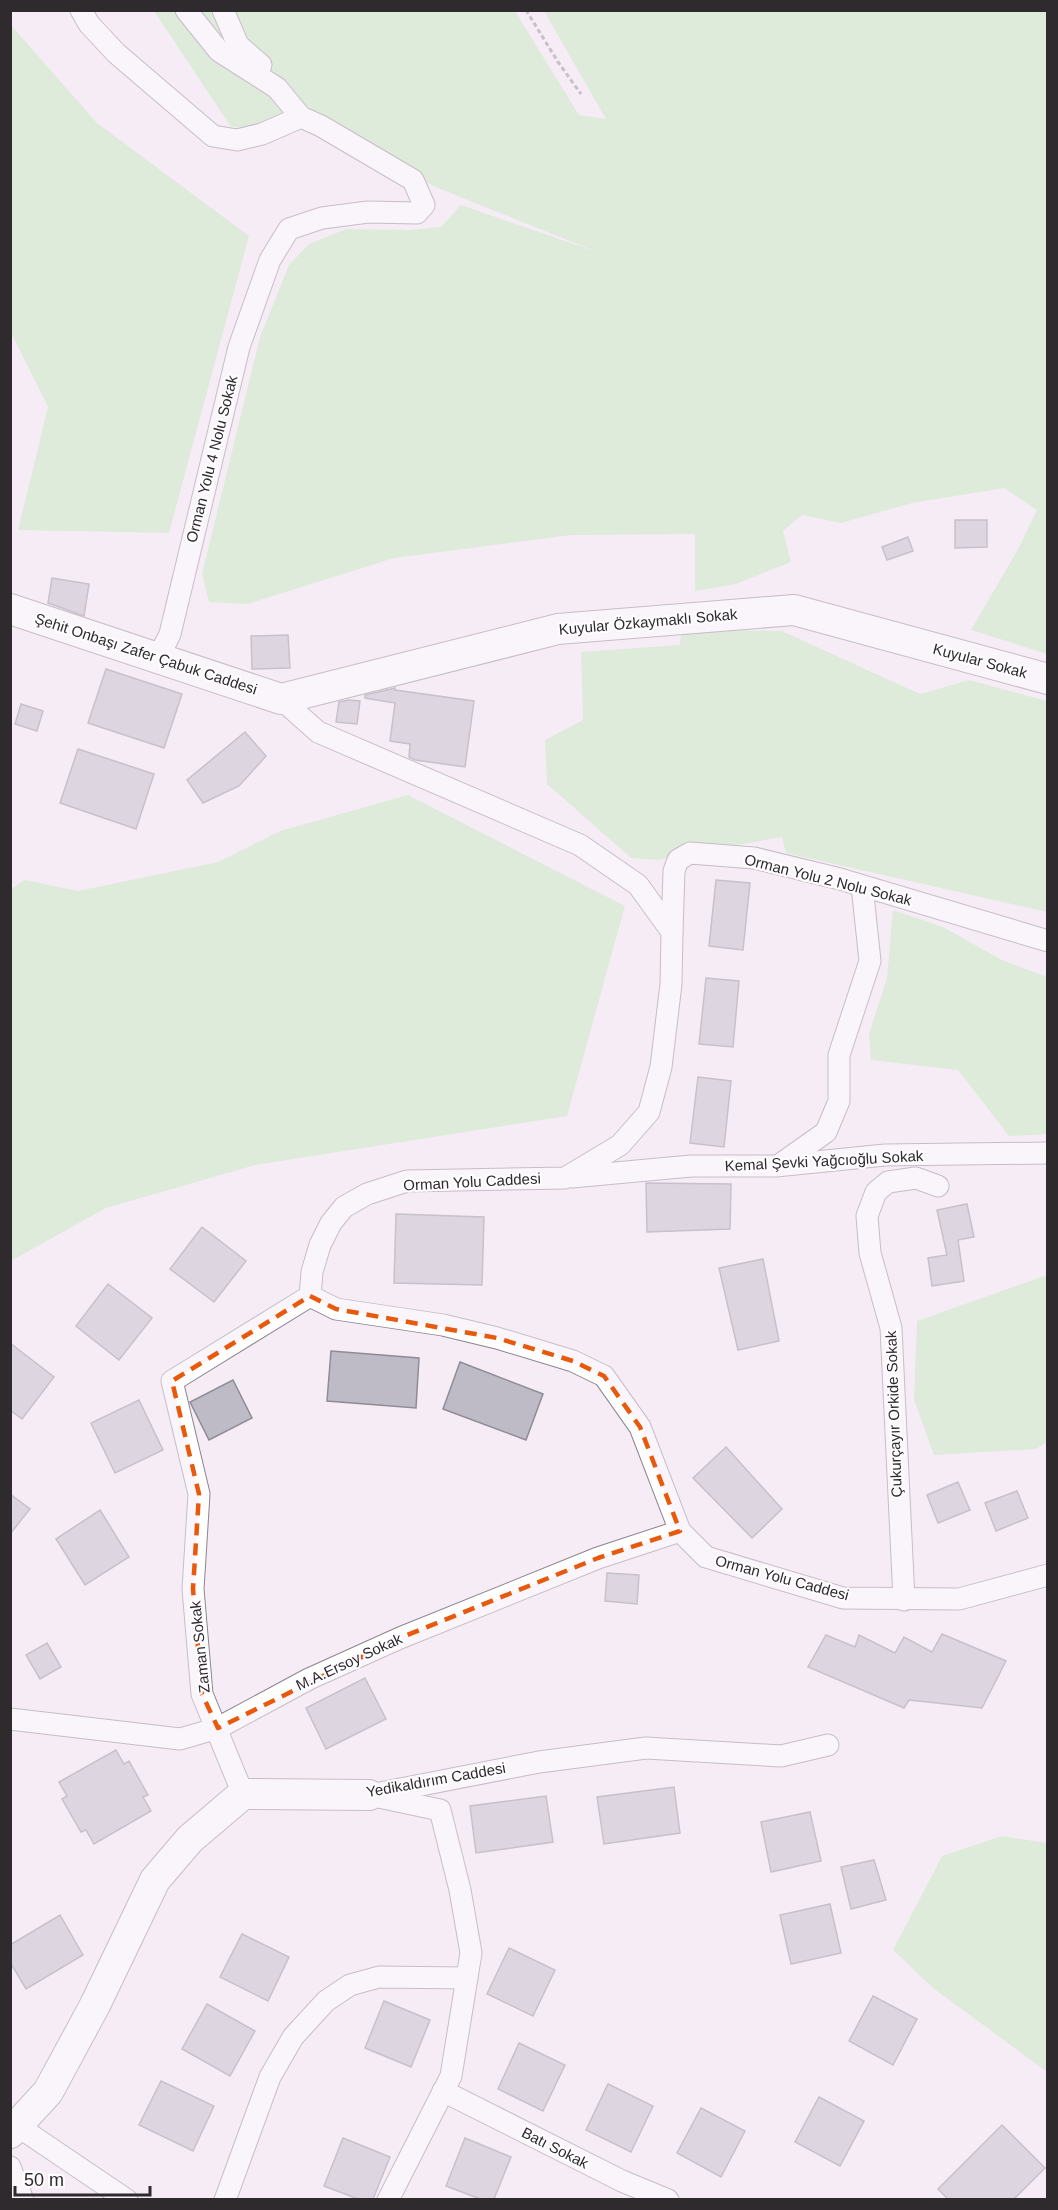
<svg xmlns="http://www.w3.org/2000/svg" width="1058" height="2210" font-family="Arial,sans-serif">
	<style>
		.green { fill: #c0e9ba }
		.building { fill: #bebac6; stroke: #8f8c97; stroke-width: 1.5 }
		.lines { fill: none; stroke-linecap: round; stroke-linejoin: round }
		.street-casing { stroke: #8d848d; stroke-width: 23 }
		.secondary-casing { stroke: #8d848d; stroke-width: 32 }
		.path { stroke: #908990; stroke-width: 3; stroke-dasharray: 4.5 3; stroke-linecap: butt }
		.street { stroke: #fff; stroke-width: 21 }
		.secondary { stroke: #fff; stroke-width: 30 }
		.marked { fill: none; stroke: #e8590c; stroke-width: 4.5; stroke-dasharray: 12 8; stroke-linejoin: round }
		.labels { text-anchor: middle; stroke-width: 4.5; stroke-linejoin: round; paint-order: stroke }
		.street-label { font-size: 15px; fill: #2e2a2e; stroke: #fefcfe }
	</style>
	<rect width="100%" height="100%" fill="#f6ecf6"/>
	<!-- green -->
	<g class="green">
		<polygon points="154,11 515,11 579,115 606,119 544,11 1047,11 1047,654 971,630 1017,551 1037,510 1004,488 912,503 841,523 802,515 783,531 791,562 736,584 695,591 695,534 571,535 394,558 248,604 209,602 202,574 260,337 289,265 309,244 346,229 409,230 441,227 461,205 597,252 433,186 307,106 253,127 231,127"/>
		<polygon points="10,24 97,123 249,236 169,533 18,530 48,407 11,333"/>
		<polygon points="681,629 782,631 920,694 969,680 1047,701 1047,912 786,853 782,837 657,860 631,858 547,784 545,740 583,720 581,652 680,645"/>
		<polygon points="408,795 625,906 567,1116 255,1165 106,1208 11,1261 11,889 25,880 78,891 218,862 280,831"/>
		<polygon points="893,910 943,927 1002,960 1047,977 1047,1134 1009,1136 958,1070 871,1060 869,1034 887,978"/>
		<polygon points="1047,1275 1047,1442 1036,1449 934,1455 914,1400 917,1321"/>
		<polygon points="1002,1836 1047,1843 1047,2072 933,1988 893,1950 942,1856"/>
	</g>
	<!-- building -->
	<g class="building">
		<polygon points="955,520 987,520 987,547 955,548"/>
		<polygon points="908,537 913,551 887,560 882,547"/>
		<polygon points="52,578 89,584 84,616 48,603"/>
		<polygon points="288,635 290,668 252,669 251,636"/>
		<polygon points="106,669 182,694 164,748 88,723"/>
		<polygon points="395,688 395,690 474,701 465,767 415,760 409,757 410,744 390,741 395,703 365,698 365,695"/>
		<polygon points="349,700 360,701 357,724 336,722 339,702"/>
		<polygon points="21,704 43,711 37,731 15,724"/>
		<polygon points="245,732 266,756 239,786 203,803 187,780"/>
		<polygon points="78,749 154,774 136,829 60,803"/>
		<polygon points="716,880 750,883 743,950 709,946"/>
		<polygon points="706,978 739,981 733,1047 699,1044"/>
		<polygon points="698,1077 731,1081 724,1147 690,1143"/>
		<polygon points="646,1183 731,1184 730,1229 647,1232"/>
		<polygon points="967,1204 974,1237 958,1240 964,1281 932,1286 928,1258 947,1255 937,1210"/>
		<polygon points="396,1214 484,1217 482,1285 394,1283"/>
		<polygon points="202,1227 246,1261 214,1302 170,1269"/>
		<polygon points="763,1259 779,1341 738,1350 719,1268"/>
		<polygon points="108,1284 152,1318 119,1360 76,1326"/>
		<polygon points="10,1343 54,1377 22,1419 10,1410"/>
		<polygon points="331,1351 419,1358 416,1408 327,1401"/>
		<polygon points="460,1362 543,1394 526,1440 443,1409"/>
		<polygon points="233,1380 252,1418 209,1440 190,1402"/>
		<polygon points="139,1400 163,1450 115,1473 91,1423"/>
		<polygon points="726,1447 782,1509 752,1538 693,1478"/>
		<polygon points="958,1482 970,1510 938,1523 927,1495"/>
		<polygon points="1017,1491 1028,1518 996,1531 985,1503"/>
		<polygon points="10,1494 30,1509 10,1534"/>
		<polygon points="100,1510 129,1557 85,1585 56,1539"/>
		<polygon points="607,1573 639,1575 637,1604 605,1601"/>
		<polygon points="942,1634 1006,1661 982,1708 909,1700 904,1708 808,1667 826,1635 855,1647 859,1635 895,1653 904,1637 932,1652"/>
		<polygon points="47,1643 61,1667 40,1679 26,1655"/>
		<polygon points="365,1678 386,1719 326,1749 306,1708"/>
		<polygon points="116,1750 124,1764 129,1761 148,1795 143,1797 151,1811 94,1844 86,1830 81,1832 62,1799 67,1796 59,1782"/>
		<polygon points="674,1787 680,1833 604,1844 597,1797"/>
		<polygon points="546,1796 553,1842 476,1853 470,1806"/>
		<polygon points="810,1812 821,1861 771,1872 761,1822"/>
		<polygon points="874,1860 886,1900 851,1909 841,1867"/>
		<polygon points="830,1904 841,1953 791,1964 780,1915"/>
		<polygon points="60,1915 83,1955 26,1989 10,1962 10,1945"/>
		<polygon points="242,1934 289,1957 268,2001 220,1977"/>
		<polygon points="509,1948 555,1970 533,2016 487,1994"/>
		<polygon points="873,1996 917,2019 893,2065 849,2041"/>
		<polygon points="384,2001 430,2020 411,2067 365,2048"/>
		<polygon points="207,2004 255,2031 230,2076 182,2049"/>
		<polygon points="519,2043 565,2065 543,2111 498,2089"/>
		<polygon points="161,2081 214,2106 193,2151 139,2125"/>
		<polygon points="608,2084 653,2106 631,2152 586,2130"/>
		<polygon points="819,2097 864,2121 840,2166 795,2142"/>
		<polygon points="701,2108 745,2131 721,2177 677,2153"/>
		<polygon points="1002,2125 1045,2168 1014,2199 948,2199 938,2189"/>
		<polygon points="343,2138 390,2157 373,2199 358,2199 324,2186"/>
		<polygon points="465,2138 511,2157 494,2199 480,2199 446,2186"/>
	</g>
	<g class="lines">
		<defs>
			<g id="street">
				<polyline points="81,10 89,24 116,53 213,136 237,140 262,134 301,117"/>
				<polyline points="223,10 238,45 261,65"/>
				<polyline points="158,658 170,634 239,347 270,260 289,229 322,218 368,212 417,213 424,205 413,180 321,126 301,117 277,88 219,51 186,10"/>
				<polyline points="281,699 318,732 580,845 638,885 672,932 671,984 661,1067 649,1112 620,1145 565,1178 407,1181 367,1194 344,1207 331,1223 320,1245 312,1272 310,1296"/>
				<polyline points="672,932 674,871 678,860 690,853 754,858 840,879 1048,941"/>
				<polyline points="782,1163 826,1132 839,1101 839,1055 870,961 862,886"/>
				<polyline points="572,1177 691,1166 776,1166 885,1155 1048,1153"/>
				<polyline points="310,1296 336,1309 443,1325 497,1338 573,1361 604,1376 640,1427 680,1531 706,1557 843,1598 959,1599 1048,1575"/>
				<polyline points="904,1600 891,1328 870,1253 867,1216 876,1192 888,1182 916,1178 938,1186"/>
				<polyline points="10,1719 180,1739 218,1728 309,1679 400,1638 598,1558 680,1531"/>
				<polyline points="243,1794 202,1694 193,1589 199,1494 172,1381 310,1296"/>
				<polyline points="375,1794 539,1762 646,1748 781,1756 828,1745"/>
				<polyline points="369,1795 440,1810 460,1890 471,1953 451,2076 388,2200"/>
				<polyline points="443,2091 622,2181 668,2200"/>
				<polyline points="19,2127 127,2200"/>
				<polyline points="10,2167 23,2200"/>
				<polyline points="225,2200 270,2077 293,2037 326,2001 350,1985 379,1977 467,1978"/>
			</g>
			<g id="secondary">
				<polyline points="10,609 281,699 558,629 794,610 1048,679"/>
				<polyline points="10,2133 48,2092 95,2005 155,1880 190,1839 243,1794 369,1795"/>
			</g>
		</defs>
		<!-- street casing -->
		<use href="#street" class="street-casing"/>
		<!-- secondary casing -->
		<use href="#secondary" class="secondary-casing"/>
		<!-- path -->
		<polyline class="path" points="526,10 558,62 581,94"/>
		<!-- street -->
		<use href="#street" class="street"/>
		<!-- secondary -->
		<use href="#secondary" class="secondary"/>
	</g>
	<!-- marked area -->
	<path d="M0 0H1058V2210H0ZM310,1296L336,1309L497,1338L573,1361L604,1376L640,1427L680,1531L598,1558L400,1638L218,1728L202,1694L193,1589L199,1494L172,1381Z" fill="#f6ecf6" fill-opacity=".55" fill-rule="evenodd"/>
	<path class="marked" d="M310,1296L336,1309L497,1338L573,1361L604,1376L640,1427L680,1531L598,1558L400,1638L218,1728L202,1694L193,1589L199,1494L172,1381Z"/>
	<g class="labels">
		<!-- street labels -->
		<g class="street-label">
			<text transform="translate(212 459) rotate(-76)" y="5">Orman Yolu 4 Nolu Sokak</text>
			<text transform="translate(648 622) rotate(-5)" y="5">Kuyular Özkaymaklı Sokak</text>
			<text transform="translate(146 654) rotate(18)" y="5">Şehit Onbaşı Zafer Çabuk Caddesi</text>
			<text transform="translate(980 661) rotate(15)" y="5">Kuyular Sokak</text>
			<text transform="translate(828 880) rotate(14)" y="5">Orman Yolu 2 Nolu Sokak</text>
			<text transform="translate(824 1161) rotate(-3)" y="5">Kemal Şevki Yağcıoğlu Sokak</text>
			<text transform="translate(472 1182) rotate(-3)" y="5">Orman Yolu Caddesi</text>
			<text transform="translate(894 1414) rotate(-92)" y="5">Çukurçayır Orkide Sokak</text>
			<text transform="translate(782 1578) rotate(15)" y="5">Orman Yolu Caddesi</text>
			<text transform="translate(200 1647) rotate(-96)" y="5">Zaman Sokak</text>
			<text transform="translate(349 1662) rotate(-25)" y="5">M.A.Ersoy Sokak</text>
			<text transform="translate(436 1780) rotate(-10)" y="5">Yedikaldırım Caddesi</text>
			<text transform="translate(555 2148) rotate(27)" y="5">Batı Sokak</text>
		</g>
	</g>
	<!-- border -->
	<rect width="1058" height="2210" fill="none" stroke="#2e2a2e" stroke-width="24"/>
	<!-- scale -->
	<path d="M15 2186v9h135v-9" fill="none" stroke="#2e2a2e" stroke-width="3"/>
	<text x="24" y="2186" font-size="18" fill="#2e2a2e" stroke="#fefcfe" stroke-width="4.5" paint-order="stroke">50 m</text>
</svg>
